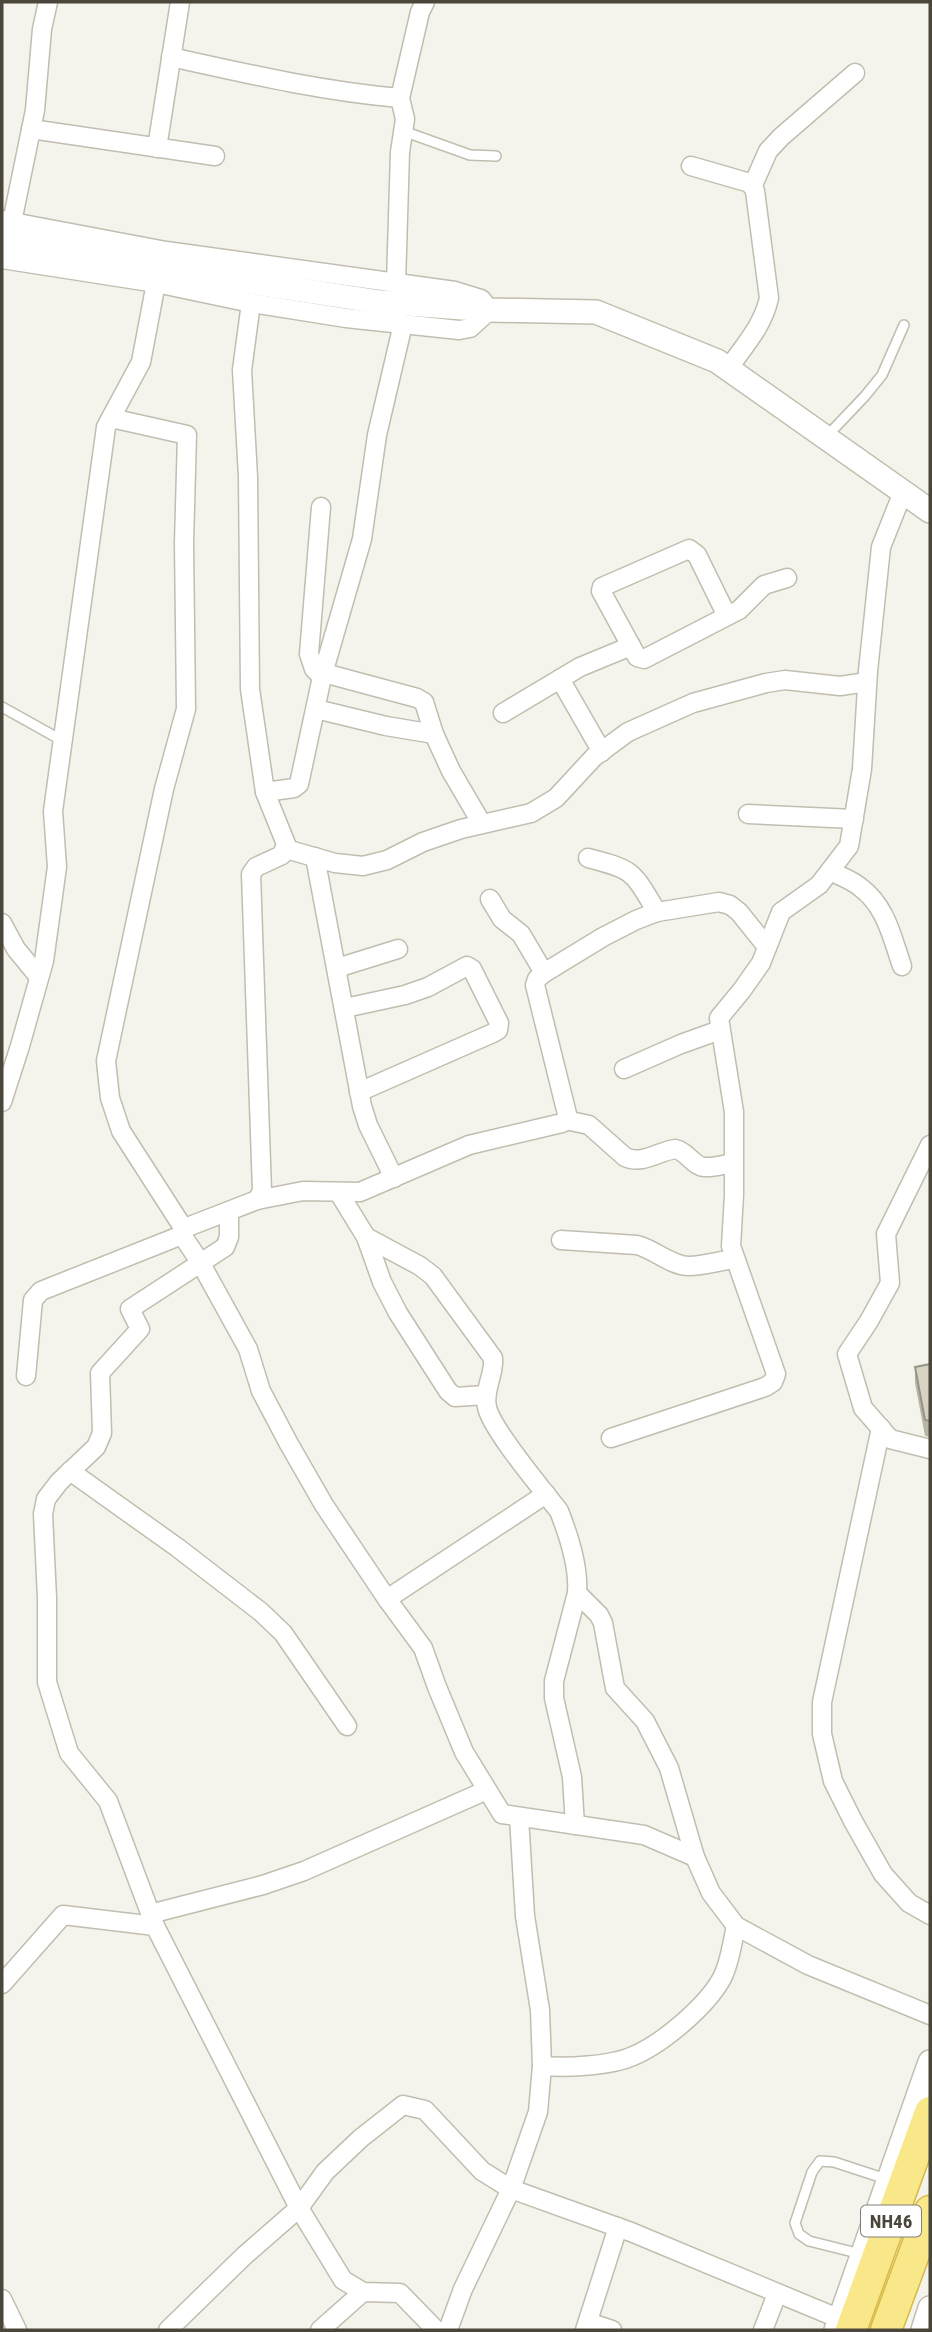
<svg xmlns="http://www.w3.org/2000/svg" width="932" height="2332" font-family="'Roboto Condensed',sans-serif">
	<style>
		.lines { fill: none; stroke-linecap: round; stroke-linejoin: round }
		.service-casing { stroke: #c1bdaf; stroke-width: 12 }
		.minor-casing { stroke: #c1bdaf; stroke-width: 21 }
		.tertiary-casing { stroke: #c1bdaf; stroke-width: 26 }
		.trunk-casing { stroke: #d8b944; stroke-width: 33 }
		.service { stroke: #fff; stroke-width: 9 }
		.minor { stroke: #fff; stroke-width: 18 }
		.tertiary { stroke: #fff; stroke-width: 23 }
		.trunk { stroke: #f9e88a; stroke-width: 30 }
		.wall { fill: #b9b5a7 }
		.building { fill: #d7d2c2; stroke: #969388; stroke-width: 2 }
		.labels { text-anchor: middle; stroke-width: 7; stroke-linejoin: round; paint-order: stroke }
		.shield { fill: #fff; stroke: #807e75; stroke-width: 2 }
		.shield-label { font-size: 19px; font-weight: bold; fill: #4a463a }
	</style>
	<rect width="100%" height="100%" fill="#f5f4ec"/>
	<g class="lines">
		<defs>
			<g id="service">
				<polyline points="403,131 470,155 496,156"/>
				<polyline points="827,436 865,396 882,375 904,325"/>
				<polyline points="2,707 63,741"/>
				<polyline points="861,2254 809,2241 799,2234 795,2223 812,2172 820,2161 834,2162 889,2180"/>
			</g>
			<g id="minor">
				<path d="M171,57C248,74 321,91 400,98"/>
				<polyline points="31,129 215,156"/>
				<polyline points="157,148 180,2"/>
				<path d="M691,166L750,183L755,191L769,298C763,326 744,346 728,369"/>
				<polyline points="753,185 768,151 781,137 855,73"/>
				<polyline points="2,220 166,251 455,291 481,299 490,310 470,328 459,330 346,318 251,303 156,283 2,259"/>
				<polyline points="12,222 35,110 42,29 48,2"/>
				<polyline points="396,283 400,152 405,119 400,98 420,12 425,2"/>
				<polyline points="251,303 242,370 248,477 250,689 265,792 286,844 282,855 256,867 251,874 262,1191 257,1200 190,1226 184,1229 182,1235 200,1262 248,1349 261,1391 289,1444 324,1505 387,1599 423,1648 437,1687 464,1752 502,1814 644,1835 695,1857 711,1893 736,1926 808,1965 930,2015"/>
				<polyline points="111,418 187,435 184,543 186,709 164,789 106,1061 110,1098 121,1131 184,1229"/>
				<polyline points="321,507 309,654 314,669 322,677"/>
				<polyline points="727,616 697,555 689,549 602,587 601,591 637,657 644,659 739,610 764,585 787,578"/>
				<polyline points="324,673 417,698 424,702 434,734 451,771 482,824"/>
				<polyline points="560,679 602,752"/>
				<polyline points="316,709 386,726 434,734"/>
				<polyline points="503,713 580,667 631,646"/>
				<polyline points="265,792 294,788 299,784 322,677 362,539 377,435 403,324"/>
				<polyline points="748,814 854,819"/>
				<polyline points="286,849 335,863 363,866 387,860 423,842 461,829 531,813 556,798 594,757 628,732 693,703 766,683 785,680 840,686 867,682"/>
				<polyline points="315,857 362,1106 368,1125 394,1178"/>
				<path d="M588,858C635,870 632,871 657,912"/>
				<path d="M830,871C840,876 852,880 860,887C886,906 892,937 902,966"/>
				<polyline points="490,899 502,919 521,934 544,973"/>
				<polyline points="2,923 16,949 39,977"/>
				<polyline points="337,968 398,949"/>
				<polyline points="345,1008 405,995 428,987 467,966 472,969 499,1023 498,1030 493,1033 359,1092"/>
				<polyline points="624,1069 681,1044 720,1030"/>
				<polyline points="2,1102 20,1046 44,961 57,867 53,811 106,427 141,362 156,283"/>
				<path d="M566,1120L589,1125L625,1157C642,1165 657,1152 675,1149C687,1151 693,1166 704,1167C713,1168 725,1164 733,1163"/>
				<polyline points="930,1145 886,1234 890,1283 869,1321 847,1354 863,1408 890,1439 930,1449"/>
				<path d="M339,1193L366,1237L420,1266L433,1276L493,1358C495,1374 483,1390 487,1407C491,1429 543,1490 559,1511C569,1536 579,1566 577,1593L554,1681V1698L572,1777L575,1825"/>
				<polyline points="257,1200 303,1191 360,1192 469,1145 562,1123 566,1120 567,1114 535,985 537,979 544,973 603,937 636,920 657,912 719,902 730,905 739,912 767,947"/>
				<polyline points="366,1237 382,1282 398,1313 448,1391 455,1397 486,1395"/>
				<path d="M561,1240L637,1245C654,1249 671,1266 689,1266C703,1266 719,1261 734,1259"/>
				<polyline points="26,1376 33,1300 41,1291 182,1235"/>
				<polyline points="881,1428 822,1702 822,1734 833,1781 853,1821 883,1874 909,1903 930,1915"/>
				<polyline points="611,1438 765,1387 773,1382 776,1374 731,1246 734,1195 734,1112 719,1018 742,990 761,963 781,912 819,885 849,846 862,769 868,671 881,547 903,492"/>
				<polyline points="70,1471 178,1548 261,1612 283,1633 347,1726"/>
				<polyline points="577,1593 599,1615 603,1623 615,1688 645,1721 669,1768 695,1857"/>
				<polyline points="387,1599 546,1494"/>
				<polyline points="519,1817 525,1916 540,2010 542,2066 538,2112 511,2189 631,2232 840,2319"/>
				<polyline points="150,1914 263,1885 304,1871 487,1790"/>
				<polyline points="155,1926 108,1801 69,1753 47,1682 47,1598 43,1514 46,1499 59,1482 96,1447 102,1433 100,1373 140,1329 130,1309 225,1247 229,1237 229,1211"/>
				<polyline points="2,1984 63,1915 155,1926 299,2208 343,2280 363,2292 400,2293 436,2330"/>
				<path d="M542,2066C566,2068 611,2066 633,2056C662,2044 707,2006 722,1978C730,1963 732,1943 736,1926"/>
				<polyline points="2,2299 17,2330"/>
				<polyline points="588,2322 612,2330"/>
				<polyline points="168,2330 244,2256 299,2208 325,2172 361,2138 403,2105 425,2110 482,2171 511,2189 463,2289 448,2330"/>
				<polyline points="320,2330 363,2292"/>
				<polyline points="585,2330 618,2227"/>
				<polyline points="763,2330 777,2294"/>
			</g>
			<g id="tertiary">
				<polyline points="2,240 150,267 380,302 490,310 596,312 717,361 930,511"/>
				<polyline points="836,2330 930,2062"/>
				<polyline points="923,2330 930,2308"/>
			</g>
			<g id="trunk">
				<polyline points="851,2330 930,2112"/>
				<polyline points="886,2330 930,2211"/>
			</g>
		</defs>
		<!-- service casing -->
		<use href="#service" class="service-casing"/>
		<!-- minor casing -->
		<use href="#minor" class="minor-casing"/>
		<!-- tertiary casing -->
		<use href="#tertiary" class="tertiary-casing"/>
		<!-- trunk casing -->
		<use href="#trunk" class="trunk-casing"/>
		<!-- service -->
		<use href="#service" class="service"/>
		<!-- minor -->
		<use href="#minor" class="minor"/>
		<!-- tertiary -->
		<use href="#tertiary" class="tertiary"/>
		<!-- trunk -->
		<use href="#trunk" class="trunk"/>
	</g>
	<!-- wall -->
	<polygon class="wall" points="930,1364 930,1437 925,1436 915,1383 915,1367"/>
	<!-- building -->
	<polygon class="building" points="930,1364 930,1421 925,1420 915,1367"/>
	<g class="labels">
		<!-- shield labels -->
		<rect class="shield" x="861" y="2205.5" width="60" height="31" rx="5"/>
		<g class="shield-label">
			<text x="891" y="2228">NH46</text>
		</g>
	</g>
	<!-- border -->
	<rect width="932" height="2332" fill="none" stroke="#4a463a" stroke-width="7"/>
</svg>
